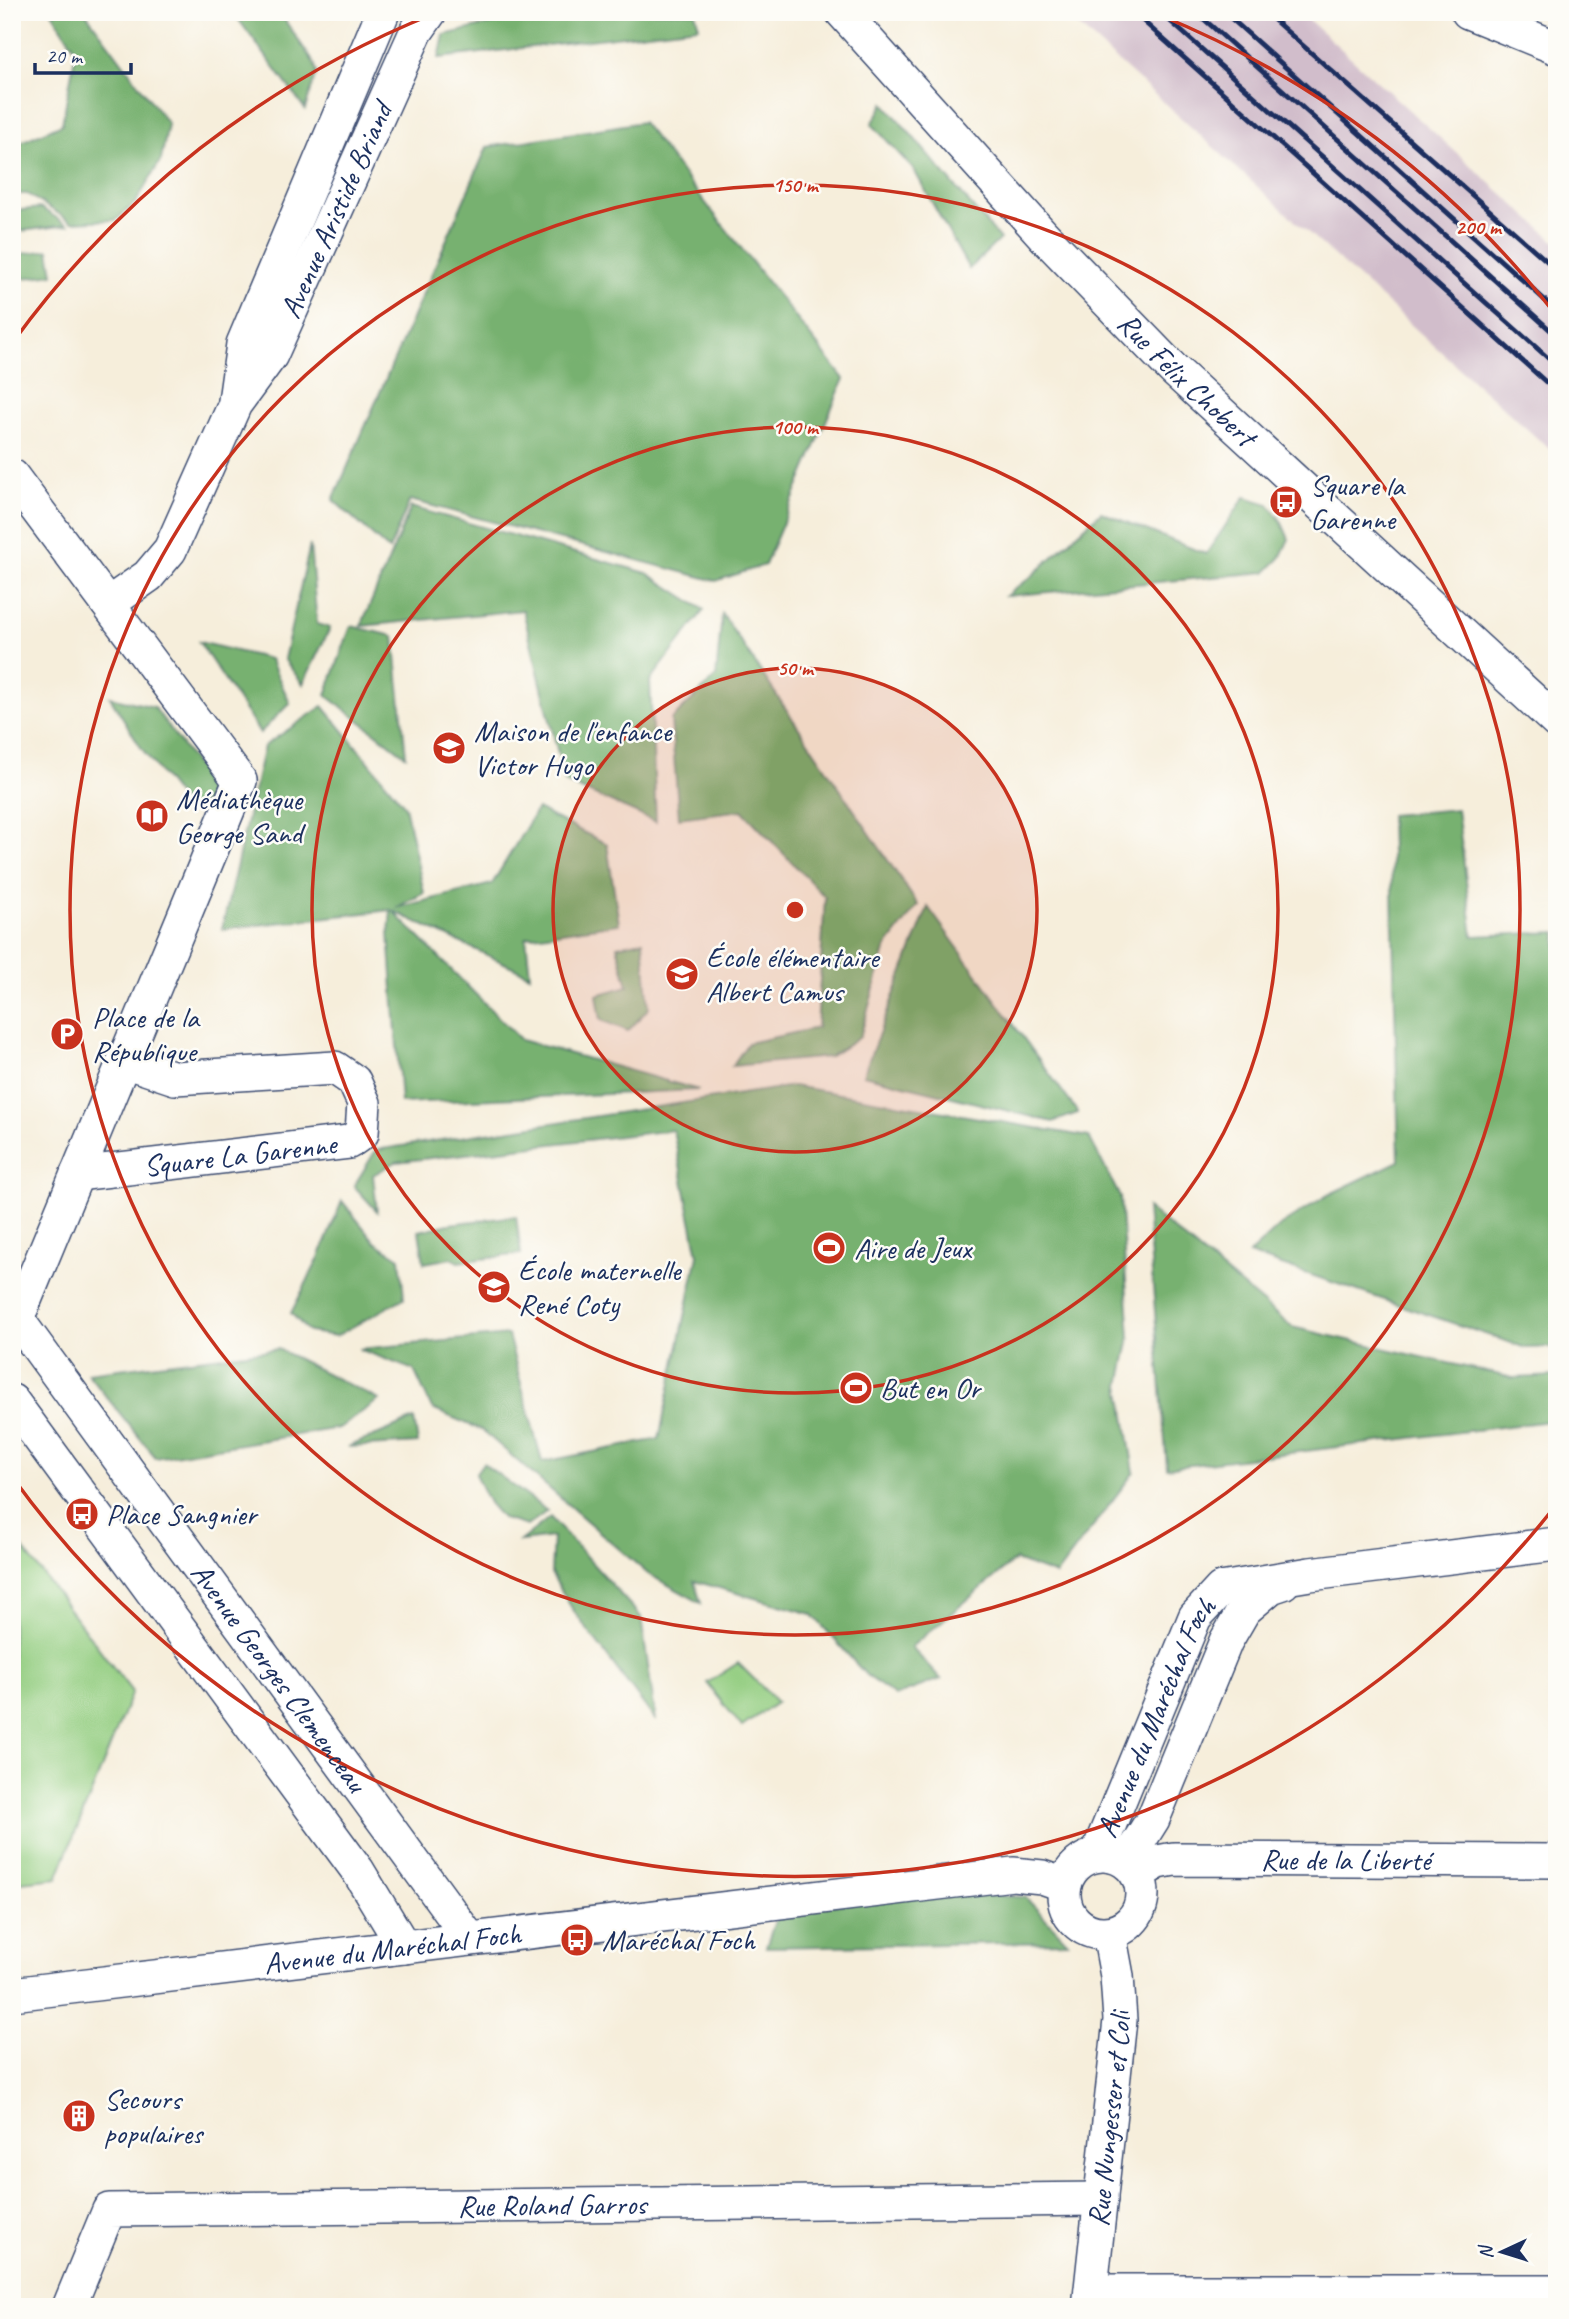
<svg xmlns="http://www.w3.org/2000/svg" width="1569" height="2319" font-family="Caveat,sans-serif">
	<style>
		.industrial { fill: #d1bdcb }
		.green { fill: #94ce82; stroke: #587e70; stroke-width: 2 }
		.forest { fill: #77b170; stroke: #497067; stroke-width: 2 }
		.lines { fill: none; stroke-linecap: round; stroke-linejoin: round }
		.minor-casing { stroke: #3c4c71; stroke-width: 36 }
		.minor { stroke: #fff; stroke-width: 33 }
		.rail { stroke: #1b2f5e; stroke-width: 5 }
		.ring { fill: none; stroke: #c8321e; stroke-width: 3.5 }
		.labels { text-anchor: middle; stroke-width: 5; stroke-linejoin: round; paint-order: stroke }
		.street-label { font-size: 30px; fill: #1b2f5e; stroke: #fdfcf7 }
		.poi-label { font-size: 30px; fill: #1b2f5e; stroke: #fdfcf7; text-anchor: start }
		.centre { fill: #c8321e; stroke: #fdfcf7; stroke-width: 3.5 }
		.ring-label { font-size: 21px; text-anchor: middle; font-weight: bold; fill: #c8321e; stroke: #fdfcf7; stroke-width: 5; stroke-linejoin: round; paint-order: stroke }
	</style>
	<rect width="100%" height="100%" fill="#fdfcf7"/>
	<filter id="ink" filterUnits="userSpaceOnUse"><feTurbulence type="fractalNoise" baseFrequency=".0143" numOctaves="2"/><feDisplacementMap in="SourceGraphic" scale="14" xChannelSelector="R" yChannelSelector="G"/><feConvolveMatrix kernelMatrix="1 2 1 2 8 2 1 2 1" color-interpolation-filters="sRGB"/></filter>
	<filter id="wash" filterUnits="userSpaceOnUse"><feTurbulence type="fractalNoise" baseFrequency=".00686" numOctaves="4" result="noise"/><feDisplacementMap in="SourceGraphic" scale="28" xChannelSelector="R" yChannelSelector="G"/><feGaussianBlur stdDeviation="1.57" result="paint"/><feColorMatrix in="noise" values="0 0 0 0 0 0 0 0 0 0 0 0 0 0 0 0 0 1.4 0 .05"/><feComposite in="paint" operator="in"/></filter>
	<g filter="url(#wash)">
		<rect width="100%" height="100%" fill="#f6eedb"/>
		<!-- industrial -->
		<polygon class="industrial" points="1063,12 1300,12 1557,243 1557,456"/>
		<!-- green -->
		<g class="green">
			<polygon points="12,1534 132,1692 57,1878 12,1883"/>
			<polygon points="738,1663 777,1702 742,1727 707,1683"/>
		</g>
		<!-- forest -->
		<g class="forest">
			<polygon points="52,12 85,12 168,124 161,160 136,202 116,220 72,222 27,194 12,194 12,146 62,124 76,51"/>
			<polygon points="233,12 279,12 314,63 317,72 305,109"/>
			<polygon points="541,12 695,12 699,27 439,58 444,35"/>
			<polygon points="884,103 1000,239 969,269 914,170 872,124"/>
			<polygon points="642,122 844,379 765,565 716,581 410,500 389,550 333,500 487,147"/>
			<polygon points="41,208 68,225 12,232 12,211"/>
			<polygon points="49,250 53,274 12,280 12,255"/>
			<polygon points="1245,497 1269,504 1281,521 1289,539 1280,558 1266,572 1006,596 1032,576 1101,512 1206,554"/>
			<polygon points="411,507 647,573 704,610 650,681 656,822 565,782 523,610 361,626"/>
			<polygon points="310,545 317,624 330,628 303,684 284,659"/>
			<polygon points="722,614 918,905 886,947 860,1037 829,1057 732,1066 748,1043 817,1028 825,897 742,810 679,818 671,720 716,677"/>
			<polygon points="351,626 394,636 406,756 326,695"/>
			<polygon points="199,642 270,659 290,703 260,733"/>
			<polygon points="110,697 154,707 219,796 188,809 142,749"/>
			<polygon points="323,706 405,806 424,893 396,908 492,884 537,809 607,844 619,924 526,937 530,975 393,911 521,1040 699,1090 401,1103 389,933 391,910 222,929 264,746"/>
			<polygon points="1457,809 1473,936 1557,932 1557,1347 1526,1348 1249,1254 1281,1225 1328,1195 1399,1161 1390,815"/>
			<polygon points="928,907 1078,1113 1053,1122 863,1075"/>
			<polygon points="643,941 649,1008 628,1031 601,1020 597,995 628,986 617,946"/>
			<polygon points="793,1086 1089,1137 1120,1197 1130,1337 1120,1385 1134,1472 1056,1575 1015,1560 911,1647 941,1679 895,1696 866,1675 812,1614 694,1581 701,1603 648,1574 482,1430 432,1409 414,1370 359,1349 508,1335 542,1462 659,1439 698,1255 673,1130 396,1162 373,1175 377,1211 354,1186 376,1150"/>
			<polygon points="342,1201 375,1242 400,1258 404,1298 336,1336 309,1332 291,1313 318,1260"/>
			<polygon points="1147,1208 1292,1327 1513,1378 1557,1376 1557,1420 1167,1468"/>
			<polygon points="516,1216 521,1254 458,1262 452,1258 424,1263 419,1231 449,1224"/>
			<polygon points="278,1349 379,1400 339,1428 156,1458 87,1373"/>
			<polygon points="414,1419 418,1443 348,1447"/>
			<polygon points="483,1463 547,1511 527,1526 503,1519 489,1503 475,1474"/>
			<polygon points="550,1517 641,1617 656,1721 574,1612 551,1573 553,1537 520,1541"/>
			<polygon points="931,1893 1025,1897 1068,1942 766,1947 778,1912"/>
		</g>
	</g>
	<g filter="url(#ink)">
		<g class="lines">
			<defs>
				<g id="minor">
					<path id="s1" d="M842,12L1044,236L1173,369L1557,722"/>
					<polyline points="1468,12 1557,48"/>
					<polyline points="235,401 243,344 383,12"/>
					<polyline points="12,476 240,781 17,1319"/>
					<path id="s2" d="M108,604L148,576L170,550L235,404L271,355L416,32L430,12"/>
					<path id="s3" d="M77,1174L349,1142L362,1133L364,1103L354,1081L335,1068L175,1078L124,1061"/>
					<path id="s4" d="M17,1319L470,1939"/>
					<polyline points="12,1401 358,1871 404,1947"/>
					<circle cx="1103" cy="1894" r="39"/>
					<path id="s5" d="M1097,1855L1195,1617L1221,1589L1310,1574L1557,1544"/>
					<polyline points="1126,1862 1153,1819 1226,1641 1244,1610 1271,1587 1283,1583"/>
					<path id="s6" d="M1137,1874L1158,1862L1174,1859L1557,1861"/>
					<path id="s7" d="M12,1994L1013,1874L1042,1877L1065,1885"/>
					<polyline points="1091,2291 1557,2291"/>
					<path id="s8" d="M69,2307L109,2210L1101,2199"/>
					<path id="s9" d="M1089,2307L1120,2020L1117,1976L1109,1933"/>
				</g>
			</defs>
			<!-- minor casing -->
			<use href="#minor" class="minor-casing"/>
			<!-- minor -->
			<use href="#minor" class="minor"/>
			<!-- rail -->
			<g class="rail">
				<polyline points="1133,12 1557,392"/>
				<polyline points="1160,12 1557,366"/>
				<polyline points="1196,12 1557,336"/>
				<polyline points="1224,12 1557,311"/>
				<polyline points="1265,12 1557,270"/>
			</g>
		</g>
	</g>
	<!-- distance rings -->
	<circle cx="795" cy="910" r="242" fill="#c8321e" fill-opacity=".12"/>
	<g class="ring">
		<circle cx="795" cy="910" r="242"/>
		<circle cx="795" cy="910" r="483"/>
		<circle cx="795" cy="910" r="725"/>
		<path d="M1556 1505A966 966 0 0 1 13 1478M13 342A966 966 0 0 1 433 14M1157 14A966 966 0 0 1 1556 315"/>
	</g>
	<!-- icons -->
	<defs>
		<symbol id="bus-disc" viewBox="-11 -11 22 22"><circle r="9.5" fill="#c8321e" stroke="#fdfcf7"/><path d="M-5-6H5V4H4V6H2V4H-2V6H-4V4H-5ZM-3.5-4V0h7V-4ZM-3.5 1.2v1.5H-2V1.2ZM2 1.2v1.5H3.5V1.2Z" fill="#fff"/></symbol>
		<symbol id="school-disc" viewBox="-11 -11 22 22"><circle r="9.5" fill="#c8321e" stroke="#fdfcf7"/><path d="M0-5L7-2L0 1L-7-2ZM-4 1L0 2.5L4 1V4Q0 6-4 4Z" fill="#fff"/></symbol>
		<symbol id="library-disc" viewBox="-11 -11 22 22"><circle r="9.5" fill="#c8321e" stroke="#fdfcf7"/><path d="M-6-4Q-3-5.5-.7-3.5V5Q-3 3-6 4ZM6-4Q3-5.5 .7-3.5V5Q3 3 6 4Z" fill="#fff"/></symbol>
		<symbol id="parking-disc" viewBox="-11 -11 22 22"><circle r="9.5" fill="#c8321e" stroke="#fdfcf7"/><path d="M-3.5-5.5H1a3.5 3.5 0 0 1 0 7H-1V5.5H-3.5ZM-1-3.4V-.6H.8a1.4 1.4 0 0 0 0-2.8Z" fill="#fff"/></symbol>
		<symbol id="stadium-disc" viewBox="-11 -11 22 22"><circle r="9.5" fill="#c8321e" stroke="#fdfcf7"/><path d="M0-5a6.5 5 0 1 0 0 10a6.5 5 0 1 0 0-10ZM-3.5-1.8h7v3.6h-7Z" fill="#fff"/></symbol>
		<symbol id="building-disc" viewBox="-11 -11 22 22"><circle r="9.5" fill="#c8321e" stroke="#fdfcf7"/><path d="M-4-6H4V6H1V3H-1V6H-4ZM-2.5-4.3h1.7v1.8h-1.7ZM.8-4.3h1.7v1.8H.8ZM-2.5-1h1.7V.8h-1.7ZM.8-1h1.7V.8H.8Z" fill="#fff"/></symbol>
	</defs>
	<g fill-rule="evenodd">
		<use href="#bus-disc" x="1267" y="483" width="38" height="38"/>
		<use href="#school-disc" x="430" y="729" width="38" height="38"/>
		<use href="#library-disc" x="133" y="797" width="38" height="38"/>
		<use href="#school-disc" x="663" y="955" width="38" height="38"/>
		<use href="#parking-disc" x="48" y="1015" width="38" height="38"/>
		<use href="#stadium-disc" x="810" y="1229" width="38" height="38"/>
		<use href="#school-disc" x="475" y="1268" width="38" height="38"/>
		<use href="#stadium-disc" x="837" y="1369" width="38" height="38"/>
		<use href="#bus-disc" x="63" y="1495" width="38" height="38"/>
		<use href="#bus-disc" x="558" y="1921" width="38" height="38"/>
		<use href="#building-disc" x="60" y="2097" width="38" height="38"/>
	</g>
	<g class="labels">
		<!-- street labels -->
		<g class="street-label">
			<text dy="10" stroke="none"><textPath href="#s2" startOffset="462">Avenue Aristide Briand</textPath></text>
			<text dy="10" stroke="none"><textPath href="#s1" startOffset="504">Rue Félix Chobert</textPath></text>
			<text dy="10" stroke="none"><textPath href="#s3" startOffset="164">Square La Garenne</textPath></text>
			<text dy="10" stroke="none"><textPath href="#s4" startOffset="444">Avenue Georges Clemenceau</textPath></text>
			<text dy="10" stroke="none"><textPath href="#s5" startOffset="150">Avenue du Maréchal Foch</textPath></text>
			<text dy="10" stroke="none"><textPath href="#s6" startOffset="212">Rue de la Liberté</textPath></text>
			<text dy="10" stroke="none"><textPath href="#s7" startOffset="383">Avenue du Maréchal Foch</textPath></text>
			<text dy="10" stroke="none"><textPath href="#s9" startOffset="189">Rue Nungesser et Coli</textPath></text>
			<text dy="10" stroke="none"><textPath href="#s8" startOffset="548">Rue Roland Garros</textPath></text>
		</g>
		<!-- poi labels -->
		<g class="poi-label">
			<text x="1310" y="495">Square la<tspan x="1310" dy="34">Garenne</tspan></text>
			<text x="474" y="741">Maison de l'enfance<tspan x="474" dy="34">Victor Hugo</tspan></text>
			<text x="176" y="809">Médiathèque<tspan x="176" dy="34">George Sand</tspan></text>
			<text x="706" y="967">École élémentaire<tspan x="706" dy="34">Albert Camus</tspan></text>
			<text x="92" y="1027">Place de la<tspan x="92" dy="34">République</tspan></text>
			<text x="854" y="1258">Aire de Jeux</text>
			<text x="518" y="1280">École maternelle<tspan x="518" dy="34">René Coty</tspan></text>
			<text x="880" y="1398">But en Or</text>
			<text x="106" y="1524">Place Sangnier</text>
			<text x="602" y="1950">Maréchal Foch</text>
			<text x="104" y="2109">Secours<tspan x="104" dy="34">populaires</tspan></text>
		</g>
	</g>
	<circle cx="795" cy="910" r="10" class="centre"/>
	<g class="ring-label">
		<text x="795" y="192">150 m</text>
		<text x="1478" y="234">200 m</text>
		<text x="795" y="434">100 m</text>
		<text x="795" y="675">50 m</text>
	</g>
	<!-- margin -->
	<rect width="1569" height="2319" fill="none" stroke="#fdfcf7" stroke-width="42"/>
	<!-- north arrow -->
	<g transform="translate(1502 2252) rotate(266)" stroke="#fdfcf7" stroke-width="5" paint-order="stroke">
	<path d="M0-5L12 26L0 18L-12 26Z" fill="#1b2f5e"/>
	<text y="-10" font-size="19" font-weight="bold" text-anchor="middle" fill="#1b2f5e">N</text>
	</g>
	<!-- scale -->
	<path d="M35 63v10h96v-10" fill="none" stroke="#1b2f5e" stroke-width="3.5"/>
	<text x="46" y="63" font-size="21" fill="#1b2f5e" stroke="#fdfcf7" stroke-width="5" paint-order="stroke">20 m</text>
</svg>
